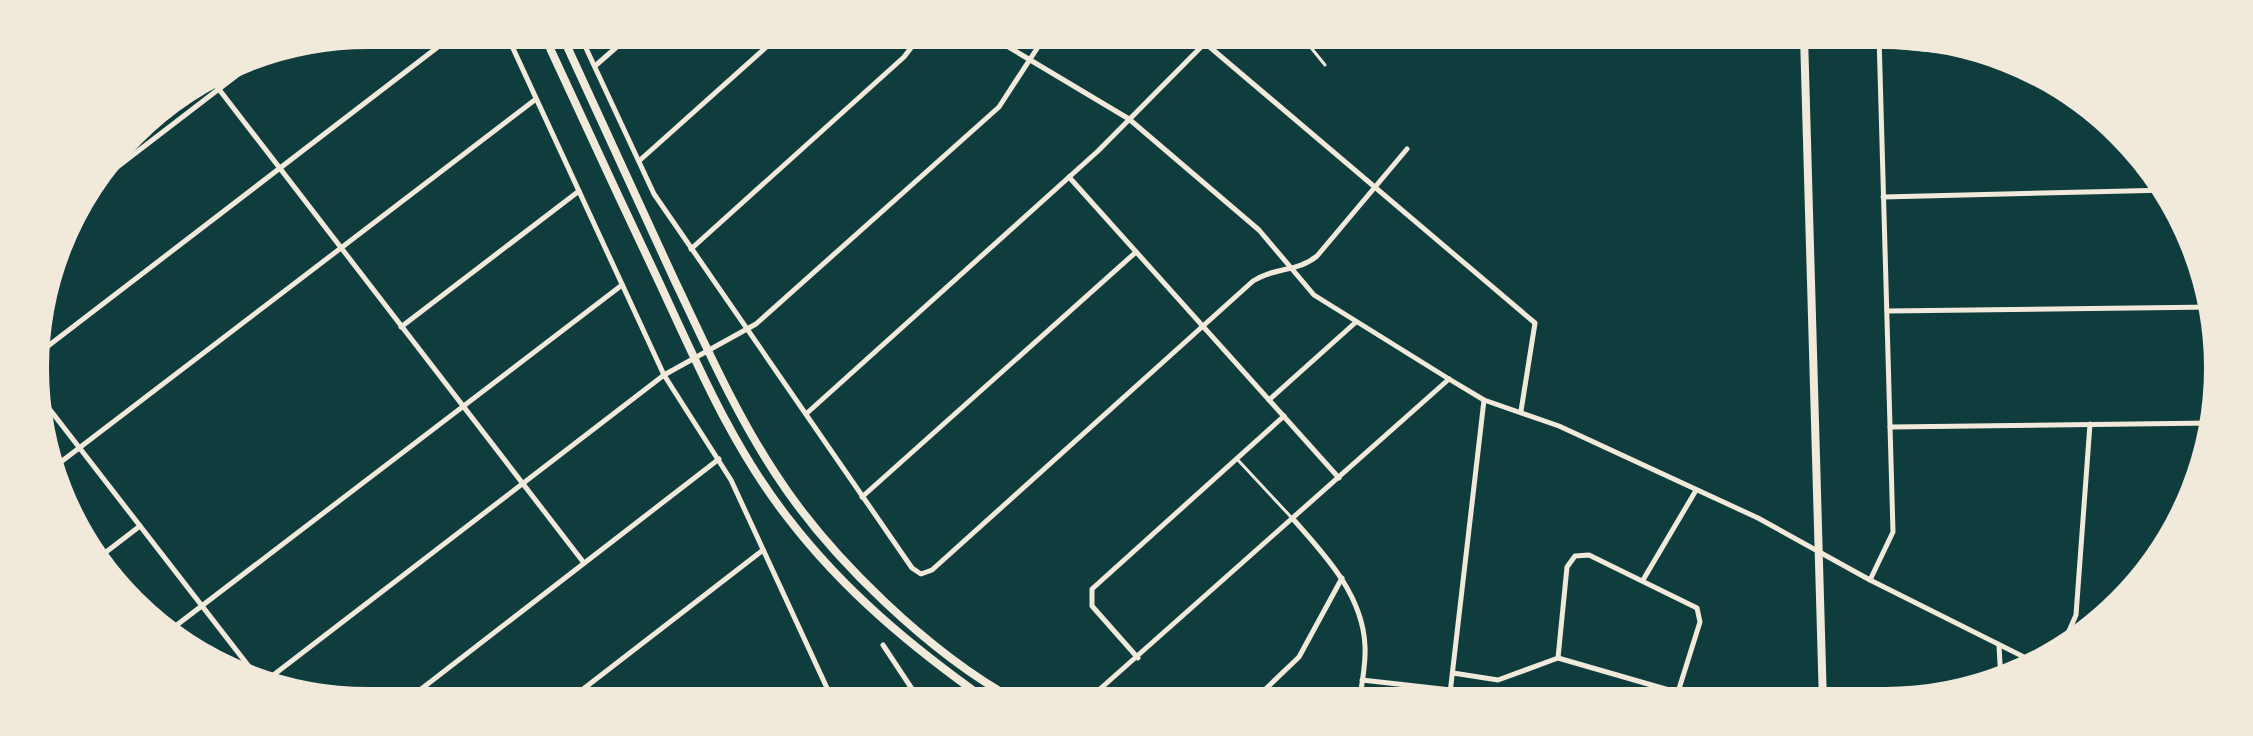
<svg xmlns="http://www.w3.org/2000/svg" width="2253" height="736" font-family="Jost,sans-serif">
	<style>
		.lines { fill: none; stroke-linecap: round; stroke-linejoin: round }
		.service { stroke: #f1e9da; stroke-width: 3 }
		.minor { stroke: #f1e9da; stroke-width: 5 }
		.secondary { stroke: #f1e9da; stroke-width: 8 }
		.rim { fill: none; stroke: #f1e9da; stroke-width: 10 }
	</style>
	<rect width="100%" height="100%" fill="#0f3d3e"/>
	<g class="lines">
		<!-- service -->
		<g class="service">
			<polyline points="1300,34 1325,65"/>
			<polyline points="1205,43 1214,34"/>
			<polyline points="1237,459 1291,517"/>
		</g>
		<!-- minor -->
		<g class="minor">
			<polyline points="505,31 664,375 731,480 833,701"/>
			<path d="M578,31L654,194L912,568L921,574L932,570L1253,281C1274,267 1298,272 1317,256L1407,149"/>
			<polyline points="985,33 1129,119 1259,230 1314,295 1449,379 1484,400 1559,426 1758,518 1870,580 2042,666"/>
			<polyline points="1016,33 1026,33"/>
			<polyline points="1879,45 1998,56"/>
			<polyline points="595,66 635,31"/>
			<polyline points="208,75 584,563"/>
			<polyline points="639,161 783,32"/>
			<polyline points="1069,177 1339,478"/>
			<polyline points="86,191 271,49"/>
			<polyline points="1883,197 2170,190"/>
			<polyline points="691,249 904,57 923,32"/>
			<polyline points="1887,311 2214,307"/>
			<polyline points="401,327 579,191"/>
			<polyline points="35,356 460,30"/>
			<polyline points="37,393 261,682"/>
			<polyline points="1269,400 1356,322"/>
			<polyline points="806,414 1098,151 1205,43 1535,323 1521,411"/>
			<polyline points="1890,427 2212,423"/>
			<polyline points="2210,450 2216,365 2214,296"/>
			<polyline points="49,471 536,99"/>
			<polyline points="862,497 1136,252"/>
			<path d="M1293,519C1325,555 1363,595 1365,646C1366,664 1362,684 1359,702"/>
			<polyline points="93,562 140,526"/>
			<polyline points="1643,580 1695,492"/>
			<polyline points="1870,580 1893,532 1879,36"/>
			<polyline points="165,634 622,285"/>
			<polyline points="883,645 920,701"/>
			<polyline points="1999,646 2001,681"/>
			<polyline points="2058,656 2076,615 2090,424"/>
			<polyline points="1138,658 1092,606 1092,589 1284,416"/>
			<polyline points="1558,658 1567,567 1575,556 1589,555 1697,608 1700,622 1678,692"/>
			<polyline points="1453,673 1498,680 1558,658 1714,703"/>
			<polyline points="1362,680 1451,690"/>
			<polyline points="263,683 664,375 756,324 999,107 1047,33"/>
			<polyline points="1091,697 1449,379"/>
			<polyline points="407,700 719,459"/>
			<polyline points="569,700 763,550"/>
			<polyline points="1252,702 1299,657 1342,578"/>
			<polyline points="1449,702 1484,400"/>
		</g>
		<!-- secondary -->
		<g class="secondary">
			<path d="M542,31C581,115 620,200 660,284C697,364 733,448 788,518C844,591 913,648 988,701"/>
			<path d="M560,31C598,114 636,197 674,279C706,346 735,412 775,473C829,557 930,654 1017,701"/>
			<polyline points="1804,36 1823,703"/>
			<polyline points="1089,701 1092,697"/>
		</g>
	</g>
	<!-- crop -->
	<path d="M0 0H2253V736H0ZM368 44H1885A324 324 0 0 1 2209 368V368A324 324 0 0 1 1885 692H368A324 324 0 0 1 44 368V368A324 324 0 0 1 368 44Z" fill="#f1e9da" fill-rule="evenodd"/>
	<path class="rim" d="M368 44H1885A324 324 0 0 1 2209 368V368A324 324 0 0 1 1885 692H368A324 324 0 0 1 44 368V368A324 324 0 0 1 368 44Z"/>
</svg>
